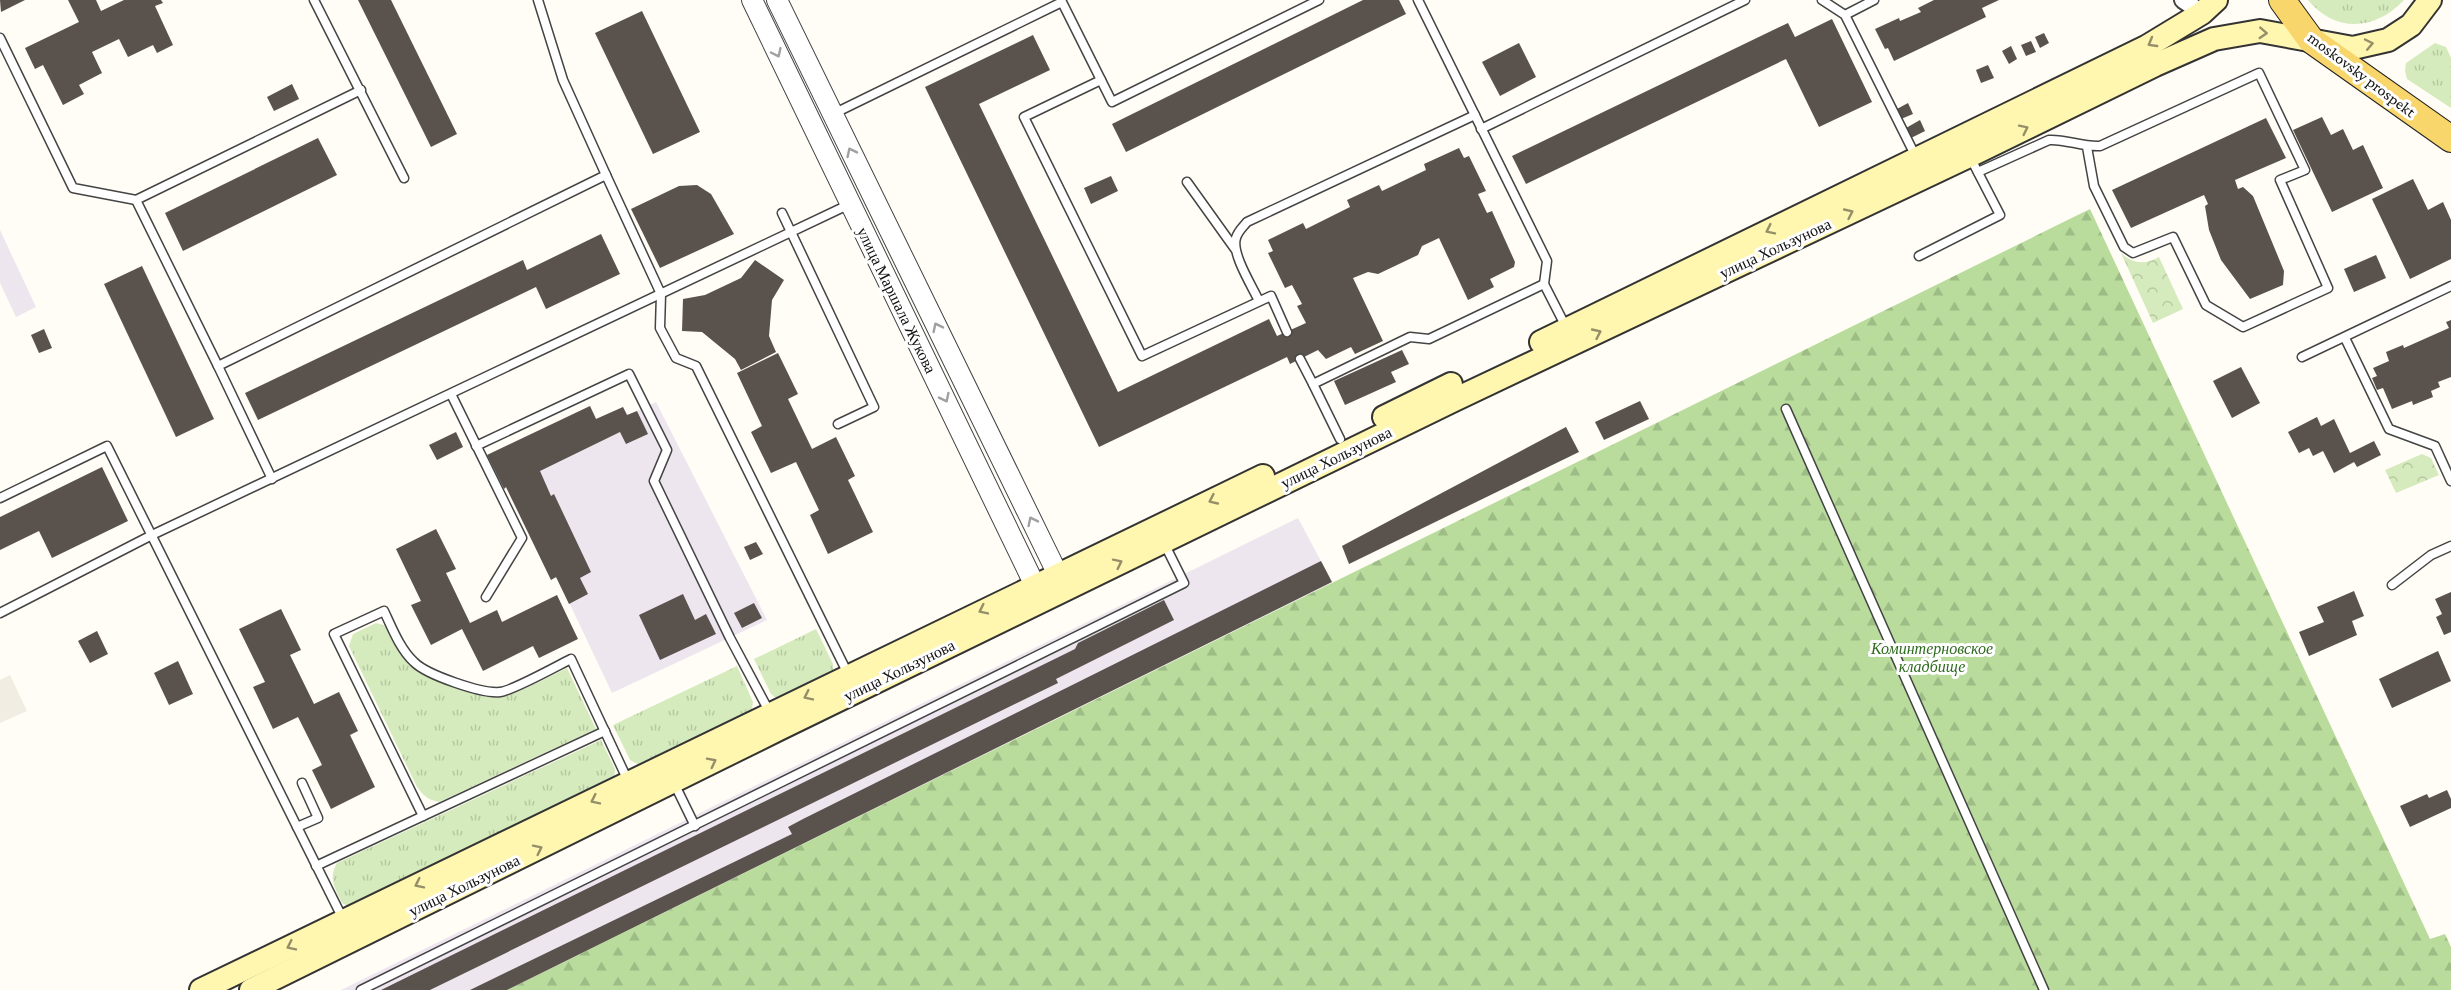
<svg xmlns="http://www.w3.org/2000/svg" width="2451" height="990" font-family="'Crimson Pro',serif">
	<style>
		.industrial { fill: #eee6ef }
		.grass { fill: url(#grass-tufts) }
		.forest { fill: url(#forest-firs) }
		.park { fill: url(#park-crowns) }
		.plaza { fill: #f1ede2 }
		.building { fill: #5a524d }
		.lines { fill: none; stroke-linecap: round; stroke-linejoin: round }
		.service-casing { stroke: #444; stroke-width: 11 }
		.minor-casing { stroke: #444; stroke-width: 20 }
		.tertiary-casing { stroke: #444; stroke-width: 22 }
		.secondary-casing { stroke: #333; stroke-width: 26 }
		.primary-casing { stroke: #222; stroke-width: 28 }
		.service { stroke: #fff; stroke-width: 8 }
		.minor { stroke: #fff; stroke-width: 16 }
		.tertiary { stroke: #fff; stroke-width: 20 }
		.secondary { stroke: #fff6b0; stroke-width: 22 }
		.primary { stroke: #f9d66b; stroke-width: 26 }
		.oneway { stroke: #948f68 }
		.oneway2 { stroke: #a0a0a0 }
		.labels { text-anchor: middle; stroke-width: 6; stroke-linejoin: round; paint-order: stroke }
		.street-label { font-size: 16px; fill: #111; stroke: #fff }
		.park-label { font-size: 16px; font-style: italic; fill: #2f6b1f; stroke: #fff }
	</style>
	<defs>
		<pattern id="grass-tufts" width="24" height="20" patternUnits="userSpaceOnUse" patternTransform="scale(1.5)"><rect width="24" height="20" fill="#d5ebbd"/><path d="M3 7l-1-3M5 7V3M7 7l1-3M15 17l-1-3M17 17v-4M19 17l1-3" fill="none" stroke="#b6c8a1"/></pattern>
		<pattern id="forest-firs" width="22" height="20" patternUnits="userSpaceOnUse" patternTransform="scale(1.5)"><rect width="22" height="20" fill="#b9dc9c"/><path d="M5 1l3.5 6h-7zM16 11l3.5 6h-7z" fill="#9ebc85"/></pattern>
		<pattern id="park-crowns" width="20" height="18" patternUnits="userSpaceOnUse" patternTransform="scale(1.5)"><rect width="20" height="18" fill="#d5ebbd"/><path d="M2 6a3 3 0 1 1 6 0M12 15a3 3 0 1 1 6 0" fill="none" stroke="#b6c8a1"/></pattern>
	</defs>
	<rect width="100%" height="100%" fill="#fffdf5"/>
	<!-- industrial -->
	<g class="industrial">
		<polygon points="0,230 36,307 16,317 0,283"/>
		<polygon points="656,402 767,620 612,693 557,577 551,580 506,488 504,489 487,455 590,406 597,419 623,407 628,415"/>
		<polygon points="1298,518 1332,582 507,990 341,990"/>
	</g>
	<!-- grass -->
	<g class="grass">
		<path d="M2308,0H2404C2376,30 2336,34 2308,0Z"/>
		<polygon points="2435,43 2446,47 2451,58 2451,108 2407,79 2405,71 2406,63"/>
		<path d="M376,623L386,626L404,659L415,670L485,697C513,698 542,680 567,668L596,729L439,802C428,800 422,795 416,785L349,646L353,634Z"/>
		<polygon points="816,629 833,664 833,676 780,701 771,694 754,659"/>
		<polygon points="737,666 753,702 751,715 643,767 630,760 613,725"/>
		<path d="M601,740L615,769L614,781L352,908L342,903C335,888 328,878 337,863Z"/>
	</g>
	<!-- forest -->
	<polygon class="forest" points="2090,209 2430,939 2445,934 2451,947 2451,990 507,990"/>
	<!-- park -->
	<g class="park">
		<path d="M2121,253C2133,264 2145,265 2159,257L2183,309L2153,323Z"/>
		<polygon points="2422,454 2431,458 2439,475 2396,493 2385,470"/>
	</g>
	<!-- plaza -->
	<polygon class="plaza" points="10,675 27,711 0,723 0,680"/>
	<!-- building -->
	<g class="building">
		<polygon points="0,0 25,0 1,12"/>
		<polygon points="68,0 96,0 101,11 124,0 161,0 163,3 155,6 173,45 157,53 153,45 128,57 119,39 92,52 102,73 79,85 84,94 63,105 43,65 35,69 25,48 79,22"/>
		<polygon points="358,0 391,0 457,134 431,147"/>
		<polygon points="1363,0 1399,0 1406,14 1126,152 1112,124"/>
		<polygon points="1934,0 1999,0 1982,8 1986,17 1894,61 1888,48 1885,49 1875,29 1899,18 1900,21 1921,12 1918,8"/>
		<polygon points="642,11 700,132 653,154 595,33"/>
		<polygon points="1832,19 1872,102 1819,127 1786,59 1526,184 1512,156 1788,23 1795,37"/>
		<polygon points="2044,33 2049,43 2040,48 2035,37"/>
		<polygon points="1033,35 1050,70 979,104 1118,392 1269,319 1277,336 1306,323 1297,306 1302,304 1292,285 1285,288 1268,253 1273,251 1268,240 1303,223 1306,229 1350,207 1347,200 1379,185 1382,191 1426,170 1424,164 1459,148 1464,158 1469,156 1486,191 1478,194 1487,213 1492,211 1515,262 1514,267 1490,279 1494,287 1468,300 1439,238 1422,246 1418,255 1378,274 1368,272 1353,278 1383,341 1355,354 1351,347 1326,359 1318,350 1290,364 1287,357 1099,447 925,87"/>
		<polygon points="2031,41 2036,52 2026,56 2021,45"/>
		<polygon points="1519,43 1536,77 1500,96 1482,62"/>
		<polygon points="2011,46 2017,59 2009,64 2002,51"/>
		<polygon points="1988,65 1994,78 1981,83 1976,70"/>
		<polygon points="292,84 299,99 274,111 267,97"/>
		<polygon points="1908,103 1913,114 1901,119 1897,109"/>
		<polygon points="2322,117 2331,135 2343,129 2353,150 2363,145 2383,188 2332,212 2293,130"/>
		<polygon points="2266,118 2286,158 2235,180 2238,189 2243,187 2253,196 2284,271 2283,285 2250,299 2221,260 2209,230 2205,206 2208,204 2204,195 2131,228 2112,190"/>
		<polygon points="1920,120 1925,131 1911,138 1906,128"/>
		<polygon points="318,138 337,175 183,251 165,213"/>
		<polygon points="1111,176 1118,191 1091,204 1084,188"/>
		<polygon points="2413,179 2428,210 2443,202 2451,220 2451,259 2410,279 2372,199"/>
		<polygon points="697,185 711,194 734,234 660,268 631,209 679,186"/>
		<polygon points="601,234 620,274 546,309 536,287 258,420 245,393 523,260 527,270"/>
		<polygon points="2376,255 2386,278 2354,292 2344,269"/>
		<polygon points="755,260 784,280 772,300 769,336 776,352 741,370 735,359 702,332 682,331 683,299 705,295 741,278"/>
		<polygon points="142,266 214,419 176,437 104,284"/>
		<polygon points="2451,320 2451,377 2438,382 2440,387 2431,391 2433,397 2413,405 2412,401 2392,409 2383,388 2377,390 2372,378 2377,376 2373,368 2389,361 2386,352 2403,345 2404,348 2449,328 2446,322"/>
		<polygon points="44,329 52,348 39,353 31,335"/>
		<polygon points="1402,350 1409,364 1391,372 1396,382 1345,405 1334,381"/>
		<polygon points="778,353 798,394 788,399 812,449 836,437 855,476 848,480 873,532 828,554 810,515 819,510 796,462 771,473 751,432 762,426 737,373"/>
		<polygon points="2241,367 2260,403 2232,418 2213,381"/>
		<polygon points="1640,401 1649,419 1604,440 1595,422"/>
		<polygon points="590,406 596,419 623,407 627,415 637,411 648,434 626,444 620,432 540,471 551,496 554,494 591,572 580,578 588,594 569,604 556,577 551,580 506,487 504,489 487,455"/>
		<polygon points="2317,417 2321,426 2334,419 2350,453 2374,441 2381,455 2357,467 2354,462 2334,473 2323,451 2313,456 2309,448 2299,453 2288,432"/>
		<polygon points="1566,427 1579,452 1349,564 1342,546"/>
		<polygon points="456,432 463,447 437,460 429,445"/>
		<polygon points="102,467 128,521 52,558 39,531 0,550 0,517"/>
		<polygon points="436,529 456,569 446,573 470,623 497,610 502,622 557,595 578,639 539,658 533,646 483,671 462,629 431,645 411,605 421,601 396,549"/>
		<polygon points="756,542 763,554 750,560 744,547"/>
		<polygon points="1321,561 1332,582 507,990 470,990 792,834 788,827 803,819"/>
		<polygon points="2354,591 2364,616 2352,621 2357,635 2309,656 2299,632 2324,622 2317,607"/>
		<polygon points="2451,592 2451,632 2444,635 2436,617 2442,614 2435,599"/>
		<polygon points="683,594 695,620 706,614 716,634 660,660 639,615"/>
		<polygon points="1164,600 1174,620 1056,679 1058,683 430,990 381,990 1075,649 1078,643"/>
		<polygon points="754,603 762,618 742,628 734,613"/>
		<polygon points="281,609 301,650 290,655 314,704 339,692 358,731 350,735 375,787 331,809 312,770 322,765 298,717 273,729 253,687 265,682 239,629"/>
		<polygon points="97,631 108,654 90,663 78,641"/>
		<polygon points="2438,651 2451,681 2392,708 2379,679"/>
		<polygon points="178,661 193,694 169,705 154,673"/>
		<polygon points="2447,790 2451,799 2451,808 2410,827 2400,806 2427,794 2429,798"/>
	</g>
	<g class="lines">
		<defs>
			<g id="service">
				<polyline points="314,0 404,178"/>
				<polyline points="1418,0 1547,261 1544,284 1566,327"/>
				<polyline points="1822,0 1845,15 1916,157"/>
				<polyline points="1845,15 1874,0"/>
				<polyline points="0,38 73,188 136,200"/>
				<polyline points="1101,80 1112,102 1319,0"/>
				<polyline points="833,114 1062,2 1101,80 1024,117 1142,356 1271,296 1287,332"/>
				<polyline points="1481,129 1745,0"/>
				<path d="M1978,172L2049,140C2066,139 2082,147 2100,146L2259,73L2305,170L2280,180L2328,288L2243,327L2206,305L2173,237L2133,253L2124,247L2094,186L2087,147"/>
				<polyline points="606,175 661,294 660,328 676,358 696,366 849,676"/>
				<polyline points="1187,182 1235,249"/>
				<polyline points="782,213 874,407 838,424"/>
				<polyline points="1919,256 2000,215 1970,157"/>
				<path d="M1259,301C1252,286 1231,253 1236,238C1238,231 1243,227 1247,222L1475,115"/>
				<polyline points="2345,338 2389,429 2435,446 2451,481"/>
				<polyline points="2302,357 2451,286"/>
				<polyline points="1300,359 1313,384"/>
				<polyline points="218,366 136,200 361,90"/>
				<polyline points="451,394 522,538 486,597"/>
				<polyline points="1786,409 2044,990"/>
				<polyline points="1340,439 1313,384 1410,337 1429,339 1544,284"/>
				<polyline points="476,446 629,374 667,450 654,481 730,638 770,713"/>
				<polyline points="272,479 218,366 606,175 563,80 538,0"/>
				<polyline points="0,498 107,446 343,919"/>
				<polyline points="2392,585 2431,555 2451,546"/>
				<polyline points="0,613 152,535 850,204"/>
				<polyline points="674,783 695,826"/>
				<path d="M423,816L334,634L384,611C392,628 400,649 414,662C427,675 482,694 500,692C512,691 557,666 571,659L629,783"/>
				<polyline points="297,827 318,818 302,783"/>
				<polyline points="316,866 605,731"/>
				<polyline points="361,990 1184,583 1164,543"/>
			</g>
			<polyline id="minor" points="2183,0 2202,13"/>
			<g id="tertiary">
				<polyline points="752,0 1042,600"/>
				<polyline points="777,0 1064,587"/>
			</g>
			<g id="secondary">
				<polyline points="1541,342 2146,47 2202,13 2216,0"/>
				<polyline points="1384,417 1451,384"/>
				<polyline points="201,990 1263,476"/>
				<polyline points="251,990 779,729 1454,400 1969,156 2155,65 2214,39 2260,31 2353,48 2388,40 2411,25 2430,0"/>
			</g>
			<polyline id="primary" points="2282,0 2311,40 2451,139"/>
		</defs>
		<!-- service casing -->
		<use href="#service" class="service-casing"/>
		<!-- minor casing -->
		<use href="#minor" class="minor-casing"/>
		<!-- tertiary casing -->
		<use href="#tertiary" class="tertiary-casing"/>
		<!-- secondary casing -->
		<use href="#secondary" class="secondary-casing"/>
		<!-- primary casing -->
		<use href="#primary" class="primary-casing"/>
		<!-- service -->
		<use href="#service" class="service"/>
		<!-- minor -->
		<use href="#minor" class="minor"/>
		<!-- tertiary -->
		<use href="#tertiary" class="tertiary"/>
		<!-- secondary -->
		<use href="#secondary" class="secondary"/>
		<!-- primary -->
		<use href="#primary" class="primary"/>
	</g>
	<!-- one-way arrows -->
	<defs><path id="oneway-chevron" d="M-2-3.5L2.5 0L-2 3.5" fill="none" stroke-width="1.6" stroke-linecap="round" stroke-linejoin="round" transform="scale(1.5)"/></defs>
	<g class="oneway">
		<use href="#oneway-chevron" transform="translate(2263 33) rotate(3)"/>
		<use href="#oneway-chevron" transform="translate(2152 43) rotate(150)"/>
		<use href="#oneway-chevron" transform="translate(2369 44) rotate(-12)"/>
		<use href="#oneway-chevron" transform="translate(2024 129) rotate(-26)"/>
		<use href="#oneway-chevron" transform="translate(1849 213) rotate(-25)"/>
		<use href="#oneway-chevron" transform="translate(1770 230) rotate(154)"/>
		<use href="#oneway-chevron" transform="translate(1597 333) rotate(-25)"/>
		<use href="#oneway-chevron" transform="translate(1213 500) rotate(155)"/>
		<use href="#oneway-chevron" transform="translate(1118 563) rotate(-26)"/>
		<use href="#oneway-chevron" transform="translate(983 610) rotate(154)"/>
		<use href="#oneway-chevron" transform="translate(808 696) rotate(154)"/>
		<use href="#oneway-chevron" transform="translate(712 762) rotate(-27)"/>
		<use href="#oneway-chevron" transform="translate(595 800) rotate(154)"/>
		<use href="#oneway-chevron" transform="translate(538 849) rotate(-26)"/>
		<use href="#oneway-chevron" transform="translate(419 884) rotate(154)"/>
		<use href="#oneway-chevron" transform="translate(291 946) rotate(154)"/>
	</g>
	<g class="oneway2">
		<use href="#oneway-chevron" transform="translate(777 53) rotate(65)"/>
		<use href="#oneway-chevron" transform="translate(851 152) rotate(-116)"/>
		<use href="#oneway-chevron" transform="translate(937 327) rotate(-116)"/>
		<use href="#oneway-chevron" transform="translate(945 398) rotate(64)"/>
		<use href="#oneway-chevron" transform="translate(1032 521) rotate(-116)"/>
	</g>
	<g class="labels">
		<!-- street labels -->
		<g class="street-label">
			<text transform="translate(2362 74) rotate(37)" y="6">moskovsky prospekt</text>
			<text transform="translate(1775 248) rotate(-25)" y="6">улица Хользунова</text>
			<text transform="translate(897 300) rotate(64)" y="6">улица Маршала Жукова</text>
			<text transform="translate(1336 457) rotate(-26)" y="6">улица Хользунова</text>
			<text transform="translate(899 670) rotate(-26)" y="6">улица Хользунова</text>
			<text transform="translate(464 885) rotate(-26)" y="6">улица Хользунова</text>
		</g>
		<!-- park labels -->
		<g class="park-label">
			<text x="1932" y="654">Коминтерновское<tspan x="1932" dy="18">кладбище</tspan></text>
		</g>
	</g>
</svg>
